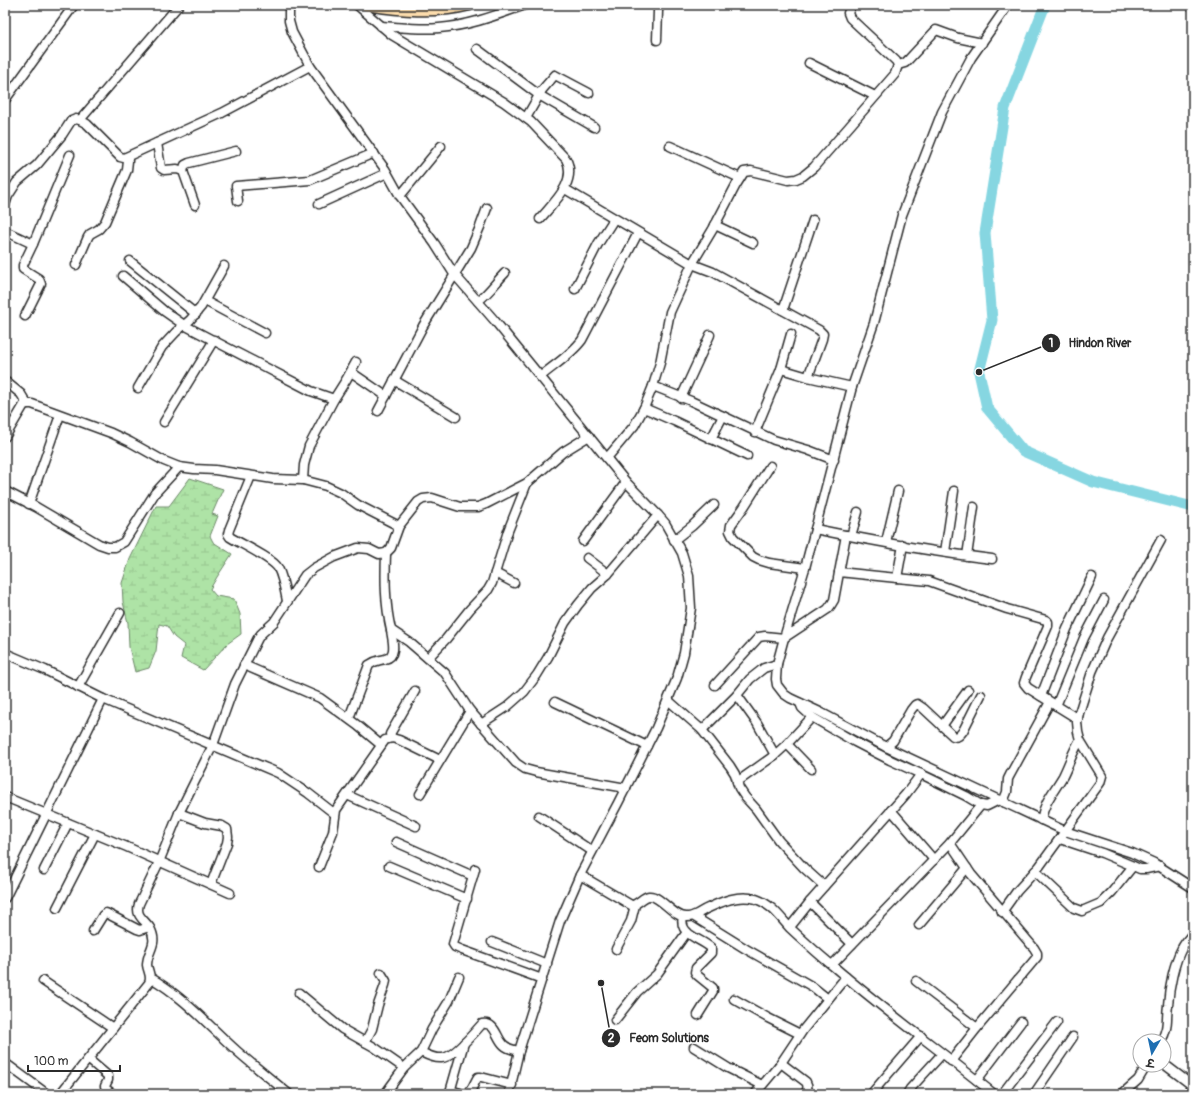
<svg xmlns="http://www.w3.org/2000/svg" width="1198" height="1099" font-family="Pangolin,'Playpen Sans Deva',sans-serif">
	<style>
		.wetland { fill: url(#wetland-marsh); stroke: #6c8768 }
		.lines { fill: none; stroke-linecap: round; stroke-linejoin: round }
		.river { stroke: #86d6e1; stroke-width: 11 }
		.minor-casing { stroke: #2b2b2b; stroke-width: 11 }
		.major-casing { stroke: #2b2b2b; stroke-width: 13 }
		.minor { stroke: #fff; stroke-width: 8 }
		.major { stroke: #fcdcac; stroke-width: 10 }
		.leader { fill: none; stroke: #2b2b2b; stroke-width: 1.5 }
		.callout-dot { fill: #2b2b2b; stroke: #fff; stroke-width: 1.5 }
		.mark-label { font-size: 12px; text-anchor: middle; font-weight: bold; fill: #fff }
		.callout-label { font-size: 12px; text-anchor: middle; font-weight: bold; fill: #2b2b2b; stroke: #fff; stroke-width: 3; stroke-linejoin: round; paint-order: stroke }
	</style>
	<defs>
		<pattern id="wetland-marsh" width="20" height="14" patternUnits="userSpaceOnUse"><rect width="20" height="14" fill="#aee3a6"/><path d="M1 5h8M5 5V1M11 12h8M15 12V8" fill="none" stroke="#96c38f"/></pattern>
	</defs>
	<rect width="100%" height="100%" fill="#fff"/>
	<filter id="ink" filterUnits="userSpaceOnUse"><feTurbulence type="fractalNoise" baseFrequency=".025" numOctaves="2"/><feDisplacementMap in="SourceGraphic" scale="8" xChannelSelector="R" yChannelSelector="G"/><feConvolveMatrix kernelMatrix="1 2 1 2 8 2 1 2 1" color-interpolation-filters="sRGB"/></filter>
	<g filter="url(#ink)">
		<!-- wetland -->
		<polygon class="wetland" points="190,478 223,489 212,514 218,516 210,536 213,542 232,554 217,577 210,589 216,596 234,599 240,614 241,634 227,644 203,670 181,658 184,645 174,637 167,626 159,624 156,651 149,668 135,672 129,647 128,623 123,602 122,583 130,559 156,506 169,506"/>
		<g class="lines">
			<!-- river -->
			<polyline class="river" points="1045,5 1005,108 985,233 992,320 979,372 987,408 1023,451 1093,482 1193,507"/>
			<defs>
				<g id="minor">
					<polyline points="289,5 289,21 292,32 310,66 385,169 400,196 435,244 454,274 495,321 626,482 658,515 665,523 682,553 689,576 691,608 684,653 677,678 656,728 618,803 580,875 560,921 519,1051 509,1094"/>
					<path d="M357,5L392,35L504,102L531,122L566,159C578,182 553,203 540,219"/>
					<polyline points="1008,5 971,58 942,112 902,215 874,323 852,387 805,568 784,638 777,664 776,679 777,685 784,694 790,698 820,712 886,747 1065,831 1132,853 1154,863 1193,888"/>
					<path d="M381,26C400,27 420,30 439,28C469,26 497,15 525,5"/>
					<polyline points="657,40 658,11 659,5"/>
					<polyline points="477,49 539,95 594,127"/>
					<polyline points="809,63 875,96"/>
					<polyline points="898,65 905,63 909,59 936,30 958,38 982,43"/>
					<polyline points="5,100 74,5"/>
					<polyline points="526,118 542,90 555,75 589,93"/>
					<polyline points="80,120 179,5"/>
					<polyline points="157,143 161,168 164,170 177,169 183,171 195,205"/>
					<polyline points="670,146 740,178"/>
					<polyline points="183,171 185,165 189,163 236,151"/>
					<polyline points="565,189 692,264 713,272 819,330 823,334 822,339 808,377"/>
					<polyline points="400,196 441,146"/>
					<polyline points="238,201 236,186 310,180 374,153"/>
					<polyline points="319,204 387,173"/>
					<polyline points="5,205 8,196 17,182 37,165 62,135 71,121 76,119 80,120 87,124 120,157 124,158 222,113 310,66"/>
					<polyline points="715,225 753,243"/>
					<polyline points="5,231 33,244"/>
					<polyline points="130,261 196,314"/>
					<polyline points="76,265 88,237 90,234 99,229 105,222 127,170 128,161 127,157"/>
					<polyline points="123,276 164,311 184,325 228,348 311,391 334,399"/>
					<polyline points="575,289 598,244 614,219"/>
					<polyline points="205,301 265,333"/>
					<path d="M478,301C490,292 495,283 505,273"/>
					<polyline points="783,310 813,220"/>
					<polyline points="25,316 41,284 39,279 23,269 23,265 33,244 70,155"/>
					<polyline points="781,369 808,377 852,387"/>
					<polyline points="351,372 386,396"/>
					<path d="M540,377C554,365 571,355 582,340L638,233"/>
					<polyline points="394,380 456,417"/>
					<polyline points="5,381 21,394 27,404"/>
					<polyline points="653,386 691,401 774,440 808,450 834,460"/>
					<polyline points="138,388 162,347 176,332 190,320 201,307 224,266"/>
					<polyline points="681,398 710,335"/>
					<polyline points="644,408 674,421 747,456"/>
					<polyline points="378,411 423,326 471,248 480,227 487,208"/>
					<polyline points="164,422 214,340"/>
					<polyline points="755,432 781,369 791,334"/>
					<polyline points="5,437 24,405 27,404 32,404 111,433 130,442 164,461 179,467 194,469 215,470 273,479 303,480 326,486 341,493 358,505 399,526"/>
					<polyline points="711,439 723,416"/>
					<polyline points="607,458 634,426 644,408 653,386 660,363 670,312 692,264 713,229 736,185 744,172 751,171 788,180 796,179 803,176 814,167 895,74 898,65 896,61 850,18 848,13 850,8 850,5"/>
					<polyline points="770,466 744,507 731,525 730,531 733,537 753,557 759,560 769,563 805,568"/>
					<path d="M251,476L229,530L228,534L230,537C241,544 272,558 278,568C283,578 285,591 287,601"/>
					<polyline points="303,480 304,465 309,446 334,399 346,380 356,362"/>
					<polyline points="5,491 36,507 99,544 108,547 115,547 124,542 155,493 179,467"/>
					<polyline points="29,504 60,415"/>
					<path d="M815,529C873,541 933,552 992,559"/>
					<polyline points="851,536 858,512"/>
					<polyline points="674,540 692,526 714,505"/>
					<polyline points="583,541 626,482"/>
					<polyline points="886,542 898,491"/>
					<polyline points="945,552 954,491"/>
					<path d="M386,553C385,580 385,604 391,630L409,642L445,673L470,711L516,763L525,769L536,772L626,788"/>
					<polyline points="967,556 974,507"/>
					<polyline points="587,558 608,574"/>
					<polyline points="839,572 897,578 929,581 1007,609 1046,620 1048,622 1048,626 1026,677 1024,683 1028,688 1078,719"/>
					<polyline points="495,573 514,583"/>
					<polyline points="897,578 903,545"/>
					<polyline points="5,653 45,670 103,699 278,773 308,793 335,814"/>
					<polyline points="428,658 446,639 470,609 488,590 492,583 508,531 527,483"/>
					<polyline points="244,665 320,698 357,725 381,745"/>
					<polyline points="715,685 759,637 765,636 784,638 828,609 831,605 834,600 846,535"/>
					<polyline points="78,687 120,613"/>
					<polyline points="737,695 757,723 775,755"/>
					<polyline points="1041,696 1067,629 1092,577"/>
					<polyline points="668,700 702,730 730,766 735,774 739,788 745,797 756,809 779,841 804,868 824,886"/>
					<polyline points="555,702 647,746"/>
					<polyline points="800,703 802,708 812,717 855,742 890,760 921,774 966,796 981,805 987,806 999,800"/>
					<polyline points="1056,706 1084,638 1104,600"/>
					<path d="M349,718L369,665C376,660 378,661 385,659C398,656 392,639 391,630"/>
					<polyline points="481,724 507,707 524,692 537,675 548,657 565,623 578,605 592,588 608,574 658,515"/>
					<polyline points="942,726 968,690"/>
					<polyline points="702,730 737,695 750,679 764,668 777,664"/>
					<polyline points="392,738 390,734 415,691"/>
					<polyline points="787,744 811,769"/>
					<path d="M886,747L893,741L911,710L915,705L917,704L923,708L953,736C958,738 960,735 963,731L981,695"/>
					<polyline points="737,782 775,755 787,744 812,717"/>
					<polyline points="420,794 470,711"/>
					<polyline points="347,795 416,826"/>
					<polyline points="5,797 127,847 230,893"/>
					<polyline points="1003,802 1007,792 1008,779 1010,775 1050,702"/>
					<polyline points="891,810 934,860"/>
					<polyline points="179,813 205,823 222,826 227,829 228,837 227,843 211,884"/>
					<polyline points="539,816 592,851"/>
					<path d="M1041,820C1045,800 1053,793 1063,776C1069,764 1073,751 1080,740"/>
					<polyline points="1060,839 1102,853 1133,866 1140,869 1146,869 1160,866"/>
					<polyline points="396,842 473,876"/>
					<polyline points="950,843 971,874 1034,948 1037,953 1037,957 977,1028 951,1061"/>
					<polyline points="389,866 467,899"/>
					<polyline points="319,867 333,832 336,810 385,740 392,738 399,740 440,760"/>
					<polyline points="475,869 453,944 455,947 462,950 542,979"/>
					<polyline points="44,870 68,823"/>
					<polyline points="1035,871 1074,908 1082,911 1101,903 1112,892 1133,866"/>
					<path d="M580,875L631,905C638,905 642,897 649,896C661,895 674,919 688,917C693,917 699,913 704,910C721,902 737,894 756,899C771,904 780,917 790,928C804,941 818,954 833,966C885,1011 941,1051 994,1094"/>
					<polyline points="5,898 103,699"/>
					<polyline points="810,902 852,944"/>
					<polyline points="57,908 95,834"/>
					<polyline points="1002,912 1017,891 1039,867 1100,783 1102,776 1080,740 1078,732 1077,722 1079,713 1092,672 1107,638 1161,540"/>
					<polyline points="693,916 746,949 813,987 828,999"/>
					<path d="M683,917C678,935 702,939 711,948V953L696,968L695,972L697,975L713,988V991L698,1015"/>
					<polyline points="919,925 967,868"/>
					<polyline points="790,927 810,902 906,794 921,774"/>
					<polyline points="93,931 103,915 106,913 137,929 140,930 149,927"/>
					<polyline points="492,942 547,964"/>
					<polyline points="616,949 631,921 635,905"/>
					<polyline points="832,965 950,843 981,805"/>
					<path d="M151,978C184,997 209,1026 237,1051C254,1066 272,1080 289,1094"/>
					<polyline points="43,981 113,1028"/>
					<polyline points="916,981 977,1028"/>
					<polyline points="299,993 342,1029 374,1047 404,1068"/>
					<polyline points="734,999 768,1018 800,1034"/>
					<polyline points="615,1020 637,992 657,974 687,932"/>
					<path d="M1161,1041C1169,1027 1166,1020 1168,1005C1169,988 1174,963 1182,948C1185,942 1189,938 1193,933"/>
					<polyline points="365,1042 372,1029 378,1005 385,985 386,981 381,973"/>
					<polyline points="694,1047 728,1068 762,1085"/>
					<path d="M421,1052C427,1055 434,1059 442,1058C452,1058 475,1032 482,1024C496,1022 496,1038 504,1045C508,1049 514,1050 519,1051"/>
					<polyline points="88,1059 108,1076 108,1080 105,1086 106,1089 113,1094"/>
					<polyline points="5,1063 47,1094"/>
					<path d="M781,1063L806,1082C809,1087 807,1090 805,1094"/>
					<polyline points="1164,1064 1193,1086"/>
					<polyline points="977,1080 1021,1022"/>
					<polyline points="450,1092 464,1043"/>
					<path d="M60,1094L149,983C152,976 148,972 147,965C147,950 159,945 150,928C144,919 135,916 139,904L159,862L179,813L213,745L235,684L258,638L261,634L274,622L305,575L314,568L334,557L358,548L369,549L379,554L386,553L391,548L399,526L418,502L423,499L432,498L460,507H478L486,504L527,483L563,452L589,436"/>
					<polyline points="385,1094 404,1068 421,1052 432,1029 449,1001 459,977"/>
					<path d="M448,1094L452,1091C456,1091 461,1094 465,1094C472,1093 474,1082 478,1077H481L512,1085"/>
					<polyline points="755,1094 781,1063 803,1030 846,977"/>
					<polyline points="871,1094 921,1036"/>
					<polyline points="907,1094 910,1089 942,1054"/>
					<polyline points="1002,1094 1057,1022"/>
					<polyline points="1034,1094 1073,1037"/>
					<polyline points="1122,1094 1138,1080 1147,1065"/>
				</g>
				<path id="major" d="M365,5C400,10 435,14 470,5"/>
			</defs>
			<!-- minor casing -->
			<use href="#minor" class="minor-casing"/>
			<!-- major casing -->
			<use href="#major" class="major-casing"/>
			<!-- minor -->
			<use href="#minor" class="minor"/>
			<!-- major -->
			<use href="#major" class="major"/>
		</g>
	</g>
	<!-- callouts -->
	<path class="leader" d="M979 372L1051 343M601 983L611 1038"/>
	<g class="callout-dot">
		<circle cx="979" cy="372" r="4"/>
		<circle cx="601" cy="983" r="4"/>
		<circle cx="1051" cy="343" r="10"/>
		<circle cx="611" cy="1038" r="10"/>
	</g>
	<g class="mark-label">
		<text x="1051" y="347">1</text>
		<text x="611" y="1042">2</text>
	</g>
	<g class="callout-label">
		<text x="1100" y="347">Hindon River</text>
		<text x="669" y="1042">Feom Solutions</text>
	</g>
	<!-- margin -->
	<rect width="1198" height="1099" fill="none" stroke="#fff" stroke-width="20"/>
	<rect x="10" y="10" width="1178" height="1079" fill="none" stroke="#2b2b2b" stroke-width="1.5" filter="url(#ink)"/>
	<!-- north arrow -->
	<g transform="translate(1152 1053) rotate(189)"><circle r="19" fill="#ffffff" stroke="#aaaaaa"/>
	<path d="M0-3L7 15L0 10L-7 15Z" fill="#1f6fb2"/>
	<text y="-6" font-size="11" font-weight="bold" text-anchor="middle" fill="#2b2b2b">उ</text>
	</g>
	<!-- scale -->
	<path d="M28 1065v6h92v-6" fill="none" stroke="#2b2b2b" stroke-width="2"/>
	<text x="34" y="1065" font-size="12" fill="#2b2b2b" stroke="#ffffff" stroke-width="3" paint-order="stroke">100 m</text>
</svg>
